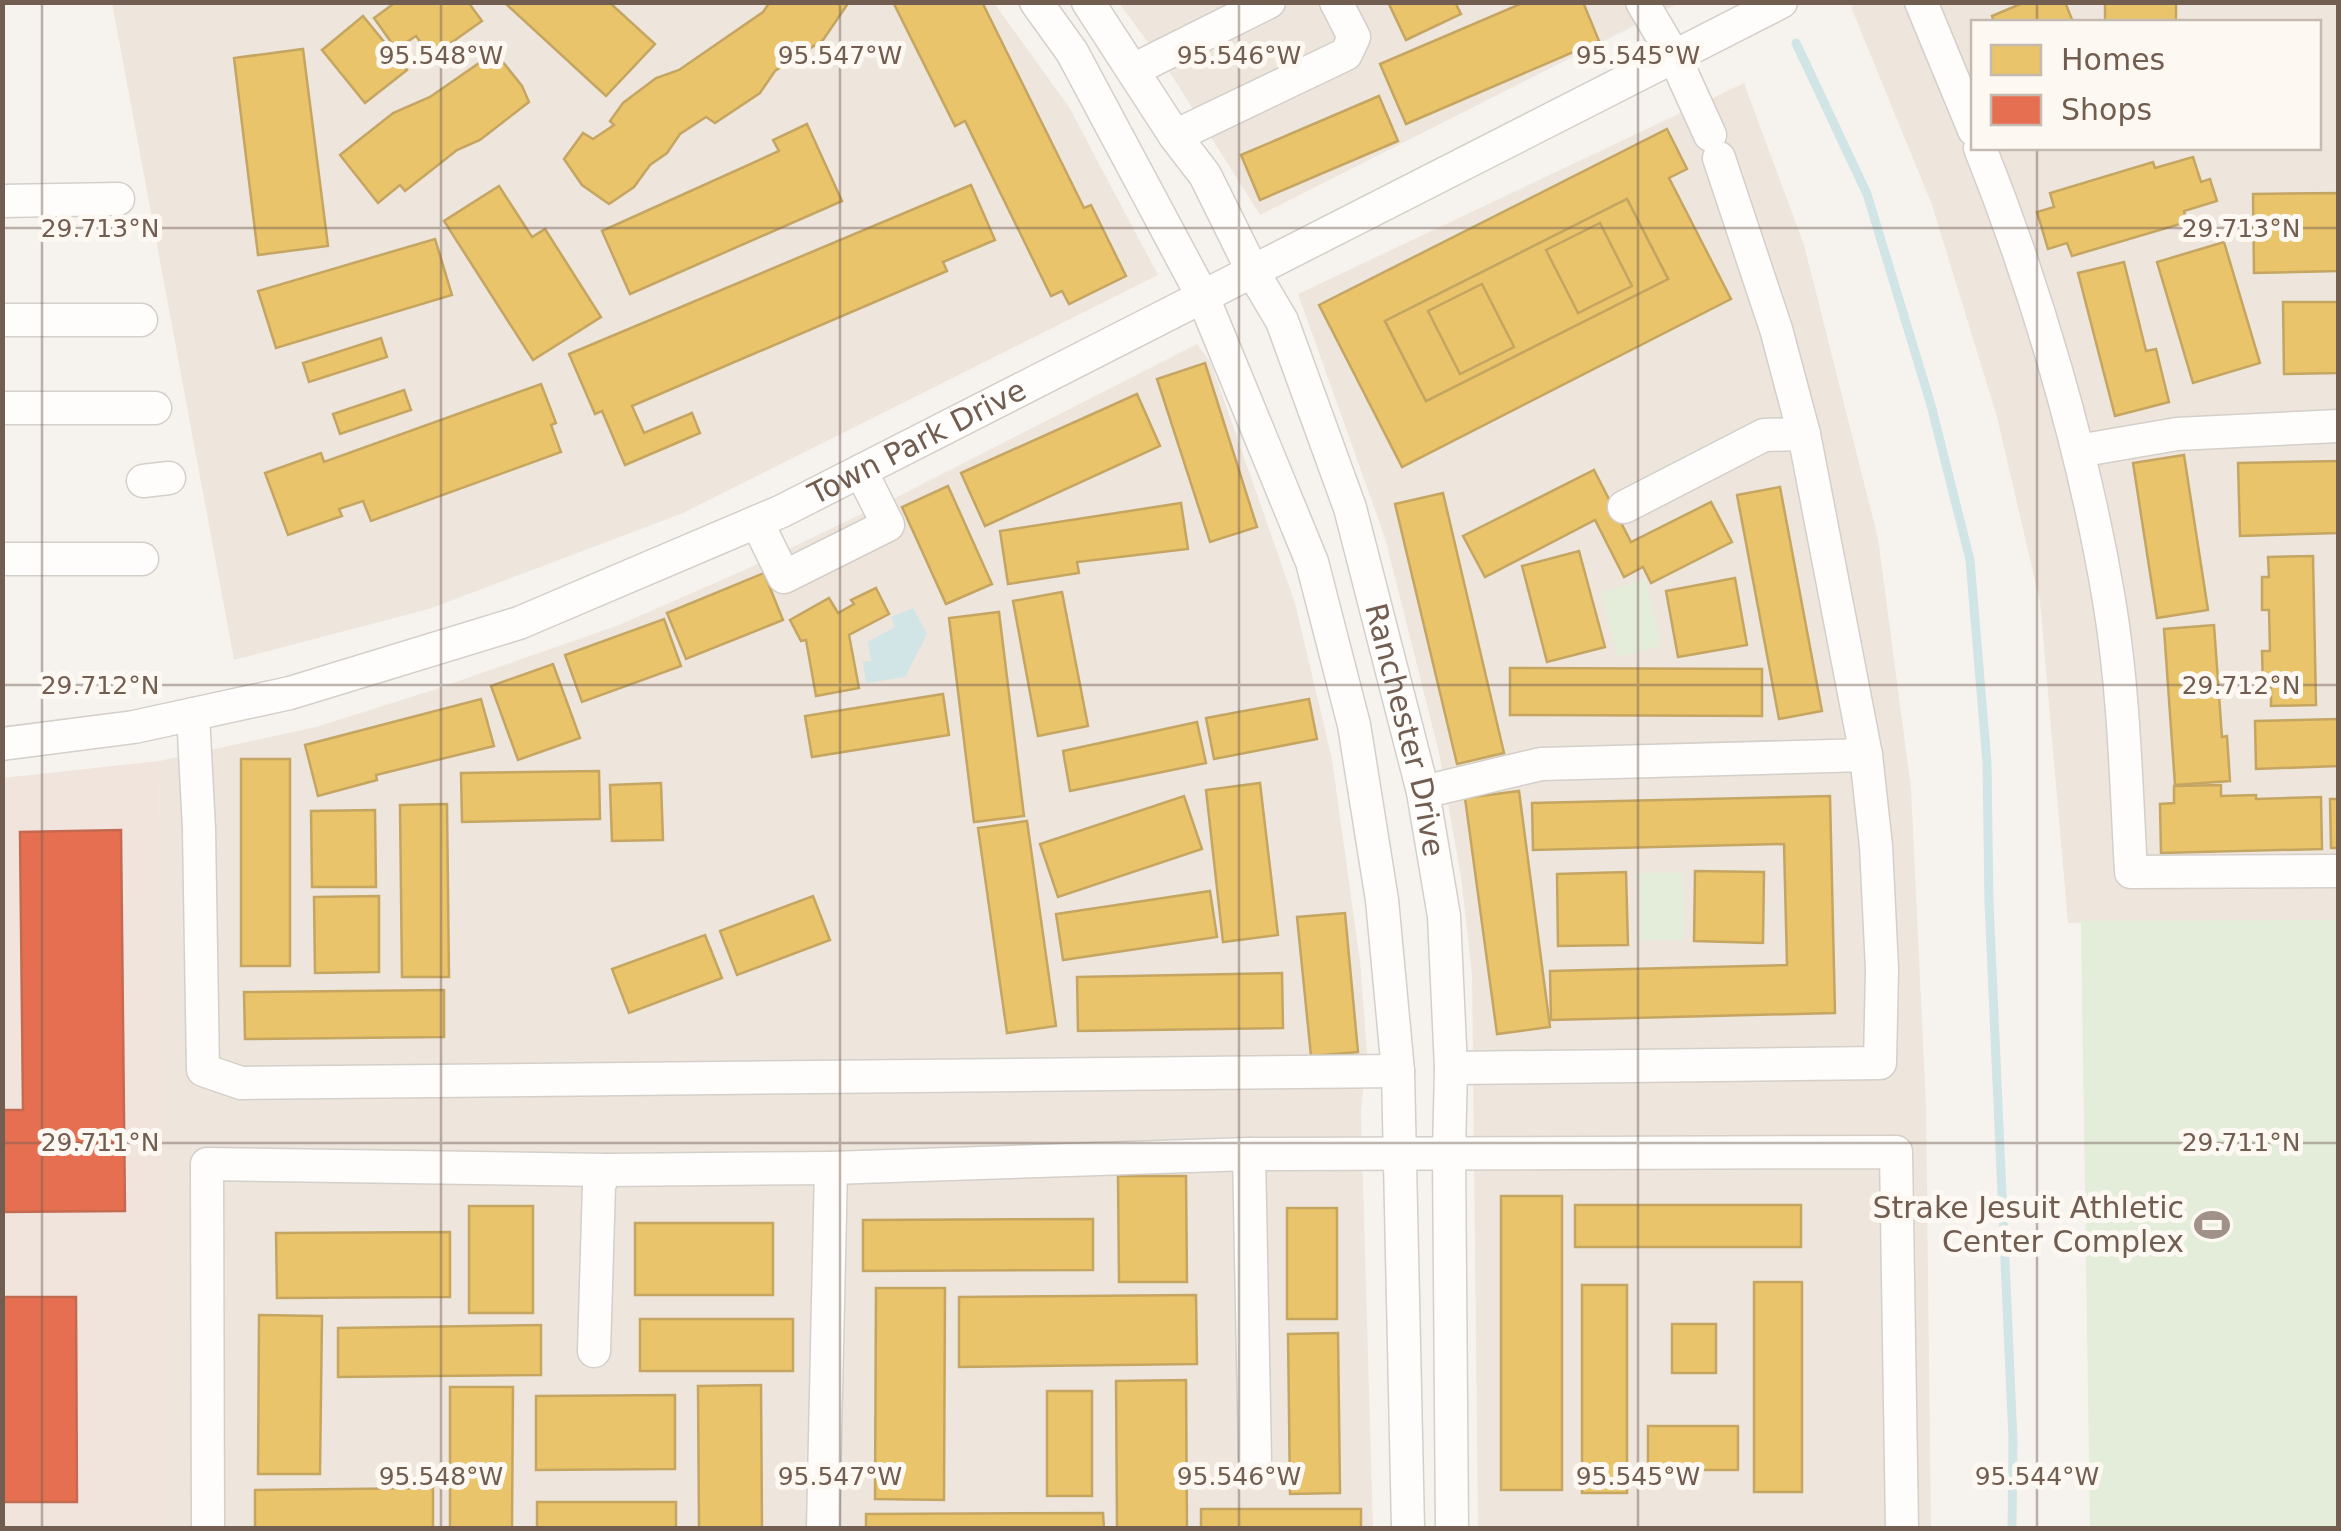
<svg xmlns="http://www.w3.org/2000/svg" width="2341" height="1531" font-family="'DejaVu Sans',sans-serif">
	<style>
		.residential { fill: #eee6dd; fill-rule: evenodd }
		.commercial { fill: #f0e4dd }
		.park { fill: #e4ecda }
		.water { fill: #d1e4e6 }
		.homes { fill: #e9c46a; stroke: #c5a562; stroke-width: 2.5; fill-rule: evenodd }
		.shops { fill: #e76f51; stroke: #c46a51; stroke-width: 2.5 }
		.lines { fill: none; stroke-linecap: round; stroke-linejoin: round }
		.stream { stroke: #d1e4e6; stroke-width: 9 }
		.minor-casing { stroke: #d4cfc9; stroke-width: 35 }
		.minor { stroke: #fefdfc; stroke-width: 32 }
		.ticks { fill: none; stroke: #725d51; stroke-width: 2.5; stroke-opacity: 0.45 }
		.labels { text-anchor: middle; stroke-width: 10; stroke-linejoin: round; paint-order: stroke }
		.street-label { font-size: 30px; fill: #725d51; stroke: #fdf8f1 }
		.poi-label { font-size: 30px; fill: #725d51; stroke: #fdf8f1; text-anchor: end }
		.ticks-label { font-size: 25px; text-anchor: middle; fill: #725d51; stroke: #fdf8f1; stroke-width: 10; stroke-linejoin: round; paint-order: stroke }
	</style>
	<rect width="100%" height="100%" fill="#f6f3ee"/>
	<!-- residential -->
	<g class="residential">
		<path d="M1859,2L2338,3V920L2068,923L2040,602L1997,417L1932,205L1851,7ZM1974,22H2318V148H1974Z"/>
		<polygon points="112,3 994,3 1069,107 1158,275 683,513 429,609 234,660"/>
		<polygon points="1119,3 1679,3 1260,215 1169,71"/>
		<polygon points="1744,83 1804,245 1878,538 1911,788 1926,1104 1931,1528 1478,1528 1472,974 1461,877 1439,753 1385,538 1298,294"/>
		<polygon points="1197,344 1211,363 1295,603 1332,759 1360,961 1367,1052 1361,1112 1373,1528 166,1528 159,761 316,727 433,690 619,625 751,567 899,496"/>
	</g>
	<!-- commercial -->
	<polygon class="commercial" points="159,761 168,1528 3,1528 2,778"/>
	<!-- park -->
	<g class="park">
		<polygon points="1646,579 1662,646 1618,657 1600,593"/>
		<polygon points="1637,873 1683,873 1684,940 1637,940"/>
		<polygon points="2338,920 2338,1528 2090,1528 2081,921"/>
	</g>
	<!-- water -->
	<polygon class="water" points="913,608 927,634 905,677 866,683 863,662 871,661 868,642 895,627 891,617"/>
	<!-- homes -->
	<g class="homes">
		<polygon points="396,2 468,2 482,21 431,57 416,36 396,49 374,18"/>
		<polygon points="504,2 609,2 655,44 606,96"/>
		<polygon points="770,2 849,2 823,40 775,71 760,93 715,123 706,117 680,134 667,153 650,165 634,187 609,204 582,185 564,159 583,133 593,139 614,125 610,121 623,103 656,78 679,70 763,12"/>
		<polygon points="893,2 982,2 1084,208 1091,205 1126,276 1069,304 1062,291 1051,296 965,121 955,126"/>
		<polygon points="1388,2 1455,2 1461,14 1406,40"/>
		<polygon points="1525,2 1583,2 1599,41 1406,124 1380,64"/>
		<polygon points="2025,2 2065,2 2073,22 1994,22 1992,16"/>
		<rect x="2105" y="2" width="71" height="20"/>
		<polygon points="363,16 407,70 365,103 322,50"/>
		<polygon points="303,49 328,246 258,255 234,58"/>
		<polygon points="495,52 522,86 529,102 480,140 457,150 405,191 400,185 378,203 340,155 393,113 430,97"/>
		<polygon points="1379,96 1398,141 1260,200 1241,155"/>
		<polygon points="807,124 842,201 630,294 602,231 779,151 773,140"/>
		<path d="M1667,129L1687,169L1669,178L1731,299L1402,467L1319,305ZM1627,199L1668,279L1426,401L1385,321Z"/>
		<polygon points="2193,157 2201,182 2210,179 2217,201 2184,211 2187,222 2072,256 2067,243 2048,249 2037,212 2054,207 2050,193 2153,162 2155,168"/>
		<polygon points="971,185 995,240 943,262 947,271 632,406 644,433 692,413 700,433 625,465 602,411 595,414 569,354"/>
		<polygon points="499,186 532,237 545,229 601,317 533,360 444,221"/>
		<polygon points="2338,193 2338,271 2254,273 2253,194"/>
		<polygon points="1627,199 1668,279 1426,401 1385,321"/>
		<polygon points="1600,223 1632,286 1578,313 1546,250"/>
		<polygon points="435,239 452,295 276,348 258,291"/>
		<polygon points="2224,242 2260,363 2193,383 2157,262"/>
		<polygon points="2124,262 2146,351 2156,349 2169,402 2115,416 2078,273"/>
		<polygon points="1482,284 1514,347 1460,374 1428,311"/>
		<polygon points="2283,302 2338,302 2338,373 2284,374"/>
		<polygon points="381,338 387,357 309,382 303,363"/>
		<polygon points="1205,363 1257,527 1210,542 1157,379"/>
		<polygon points="541,384 556,423 551,425 561,452 371,521 363,501 339,509 342,516 288,535 265,473 321,453 324,462"/>
		<polygon points="404,390 411,410 340,434 333,414"/>
		<polygon points="1137,394 1160,446 985,526 961,473"/>
		<polygon points="2184,455 2208,610 2157,618 2133,463"/>
		<polygon points="2338,461 2338,533 2240,536 2238,463"/>
		<polygon points="1594,470 1631,542 1711,502 1732,542 1651,583 1643,567 1624,577 1595,520 1485,577 1463,536"/>
		<polygon points="948,486 992,584 946,604 902,507"/>
		<polygon points="1780,487 1822,711 1779,719 1737,495"/>
		<polygon points="1443,493 1504,753 1457,764 1395,504"/>
		<polygon points="1181,503 1188,549 1077,562 1079,573 1008,584 1000,531"/>
		<polygon points="1579,551 1605,647 1547,662 1522,566"/>
		<polygon points="2313,556 2316,705 2271,706 2271,686 2263,686 2262,651 2270,651 2269,610 2262,610 2262,577 2269,577 2268,557"/>
		<polygon points="764,573 783,620 686,659 667,613"/>
		<polygon points="1735,578 1747,645 1678,657 1666,591"/>
		<polygon points="876,588 889,614 849,635 859,688 816,696 806,640 801,641 790,620 829,598 838,613 854,604 851,600"/>
		<polygon points="1062,592 1088,726 1038,736 1013,601"/>
		<polygon points="999,612 1024,816 974,822 949,618"/>
		<polygon points="664,619 681,666 582,702 565,655"/>
		<polygon points="2214,625 2222,737 2227,736 2230,781 2175,785 2164,629"/>
		<polygon points="553,664 580,738 518,760 491,686"/>
		<polygon points="1510,668 1762,669 1762,716 1510,715"/>
		<polygon points="943,694 949,735 812,757 805,716"/>
		<polygon points="481,699 494,746 376,775 377,780 318,796 305,745"/>
		<polygon points="1309,699 1317,739 1214,759 1206,718"/>
		<polygon points="2338,719 2338,766 2256,769 2255,721"/>
		<polygon points="1197,722 1206,763 1070,791 1063,751"/>
		<rect x="241" y="759" width="49" height="207"/>
		<polygon points="599,771 600,819 462,822 461,773"/>
		<polygon points="661,783 663,840 612,841 610,785"/>
		<polygon points="1260,783 1278,935 1223,942 1206,790"/>
		<polygon points="2221,785 2221,796 2256,795 2256,799 2321,797 2322,849 2161,853 2160,804 2174,803 2174,786"/>
		<polygon points="1519,791 1550,1027 1497,1034 1465,798"/>
		<polygon points="1184,796 1202,849 1058,897 1040,844"/>
		<polygon points="1830,796 1835,1013 1551,1020 1550,971 1787,965 1784,844 1533,850 1532,803"/>
		<polygon points="2330,799 2338,799 2338,848 2331,848"/>
		<polygon points="447,804 449,977 402,977 400,805"/>
		<polygon points="375,810 376,887 312,887 311,811"/>
		<polygon points="1027,821 1056,1026 1007,1033 978,828"/>
		<polygon points="1695,871 1764,872 1763,943 1694,941"/>
		<polygon points="1626,872 1628,945 1558,946 1557,874"/>
		<polygon points="1210,891 1217,937 1063,960 1056,914"/>
		<polygon points="379,896 379,972 315,973 314,897"/>
		<polygon points="813,896 830,940 737,975 720,931"/>
		<polygon points="1345,913 1358,1052 1311,1056 1297,917"/>
		<polygon points="705,935 722,978 629,1013 612,969"/>
		<polygon points="1282,973 1283,1028 1078,1031 1077,977"/>
		<polygon points="444,990 444,1037 245,1039 244,992"/>
		<polygon points="1118,1176 1186,1176 1187,1282 1119,1282"/>
		<rect x="1501" y="1196" width="61" height="294"/>
		<rect x="1575" y="1205" width="226" height="42"/>
		<rect x="469" y="1206" width="64" height="107"/>
		<rect x="1287" y="1208" width="50" height="111"/>
		<polygon points="1093,1219 1093,1270 863,1271 863,1220"/>
		<rect x="635" y="1223" width="138" height="72"/>
		<polygon points="450,1232 450,1297 277,1298 276,1233"/>
		<rect x="1754" y="1282" width="48" height="210"/>
		<rect x="1582" y="1285" width="45" height="208"/>
		<polygon points="876,1288 945,1288 944,1500 875,1499"/>
		<polygon points="1196,1295 1197,1364 959,1367 959,1297"/>
		<polygon points="259,1315 322,1316 320,1474 258,1474"/>
		<rect x="640" y="1319" width="153" height="52"/>
		<rect x="1672" y="1324" width="44" height="49"/>
		<polygon points="541,1325 541,1375 338,1377 338,1328"/>
		<polygon points="1338,1333 1340,1493 1290,1494 1288,1334"/>
		<polygon points="1186,1380 1187,1528 1117,1528 1116,1381"/>
		<polygon points="761,1385 762,1528 699,1528 698,1386"/>
		<polygon points="450,1387 513,1387 512,1528 450,1528"/>
		<rect x="1047" y="1391" width="45" height="105"/>
		<polygon points="675,1395 675,1469 536,1470 536,1396"/>
		<rect x="1648" y="1426" width="90" height="44"/>
		<polygon points="433,1488 433,1528 255,1528 255,1490"/>
		<rect x="537" y="1502" width="139" height="26"/>
		<rect x="1201" y="1509" width="160" height="19"/>
		<polygon points="1103,1513 1104,1528 866,1528 866,1514"/>
	</g>
	<!-- shops -->
	<g class="shops">
		<polygon points="121,830 125,1211 2,1212 2,1110 23,1110 20,832"/>
		<polygon points="2,1297 76,1297 77,1502 2,1502"/>
	</g>
	<g class="lines">
		<!-- stream -->
		<polyline class="stream" points="1796,43 1867,194 1931,405 1970,560 1987,763 1989,903 2013,1440 2012,1528"/>
		<defs>
			<g id="minor">
				<polyline points="1036,2 1072,52 1203,297 1312,562 1354,725 1382,900 1398,1071 1408,1528"/>
				<path id="s1" d="M1088,2L1175,136L1205,175L1253,272L1282,321L1350,508L1423,792L1444,916L1451,1068L1449,1152L1452,1528"/>
				<polyline points="1642,2 1675,58 1710,135"/>
				<polyline points="1921,2 1974,130"/>
				<polyline points="1133,70 1269,2"/>
				<polyline points="1175,136 1346,54 1354,37 1336,2"/>
				<path d="M1980,148C2036,288 2084,451 2109,600C2124,689 2126,782 2131,872L2338,871"/>
				<polyline points="2,201 118,199"/>
				<polyline points="2,320 141,320"/>
				<polyline points="2,408 155,408"/>
				<polyline points="2078,451 2177,434 2338,426"/>
				<polyline points="143,481 169,478"/>
				<polyline points="1624,507 1764,435 1804,434"/>
				<polyline points="757,522 784,577 888,525 861,471"/>
				<polyline points="2,559 142,559"/>
				<polyline points="193,714 199,829 203,1070 241,1083 1398,1071"/>
				<path id="s2" d="M2,744L134,727L290,693L519,623L782,511L1781,2"/>
				<polyline points="1423,792 1541,764 1866,755"/>
				<polyline points="1451,1068 1880,1063 1882,969 1876,846 1866,755 1804,434 1776,329 1719,158"/>
				<polyline points="594,1351 599,1185 606,1170 831,1168"/>
				<polyline points="1255,1459 1249,1154 1896,1152 1902,1528"/>
				<polyline points="208,1528 207,1164 606,1170"/>
				<polyline points="823,1528 831,1168 1249,1154"/>
			</g>
		</defs>
		<!-- minor casing -->
		<use href="#minor" class="minor-casing"/>
		<!-- minor -->
		<use href="#minor" class="minor"/>
	</g>
	<!-- ticks -->
	<path class="ticks" d="M42,2V1528M441,2V1528M840,2V1528M1239,2V1528M1638,2V1528M2037,2V22M2037,148V1528M2,228H2338M2,685H2338M2,1143H2338"/>
	<!-- icons -->
	<defs>
		<symbol id="stadium-bare" viewBox="-9 -9 18 18"><path d="M0-5a6.5 5 0 1 0 0 10a6.5 5 0 1 0 0-10ZM-3.5-1.8h7v3.6h-7Z" fill="#a09288" stroke="#fdf8f1" stroke-width="2.5" paint-order="stroke"/></symbol>
	</defs>
	<g fill-rule="evenodd">
		<use href="#stadium-bare" x="2187" y="1200" width="50" height="50"/>
	</g>
	<g class="labels">
		<!-- street labels -->
		<g class="street-label">
			<text dy="10" stroke="none"><textPath href="#s2" startOffset="970">Town Park Drive</textPath></text>
			<text dy="10" stroke="none"><textPath href="#s1" startOffset="802">Ranchester Drive</textPath></text>
		</g>
		<!-- poi labels -->
		<g class="poi-label">
			<text x="2184" y="1218">Strake Jesuit Athletic<tspan x="2184" dy="34">Center Complex</tspan></text>
		</g>
	</g>
	<g class="ticks-label">
		<text x="441" y="64">95.548°W</text>
		<text x="840" y="64">95.547°W</text>
		<text x="1239" y="64">95.546°W</text>
		<text x="1638" y="64">95.545°W</text>
		<text x="100" y="237">29.713°N</text>
		<text x="2241" y="237">29.713°N</text>
		<text x="100" y="694">29.712°N</text>
		<text x="2241" y="694">29.712°N</text>
		<text x="100" y="1151">29.711°N</text>
		<text x="2241" y="1151">29.711°N</text>
		<text x="441" y="1485">95.548°W</text>
		<text x="840" y="1485">95.547°W</text>
		<text x="1239" y="1485">95.546°W</text>
		<text x="1638" y="1485">95.545°W</text>
		<text x="2037" y="1485">95.544°W</text>
	</g>
	<!-- border -->
	<rect width="2341" height="1531" fill="none" stroke="#725d51" stroke-width="10"/>
	<!-- legend -->
	<rect x="1971" y="20" width="350" height="130" fill="#fdf8f1" stroke="#c5bab1" stroke-width="2.5"/>
	<rect x="1991" y="45" width="50" height="30" fill="#e9c46a" stroke="#c5bab1" stroke-width="2.5"/>
	<text x="2061" y="70" font-size="30" fill="#725d51">Homes</text>
	<rect x="1991" y="95" width="50" height="30" fill="#e76f51" stroke="#c5bab1" stroke-width="2.5"/>
	<text x="2061" y="120" font-size="30" fill="#725d51">Shops</text>
</svg>
